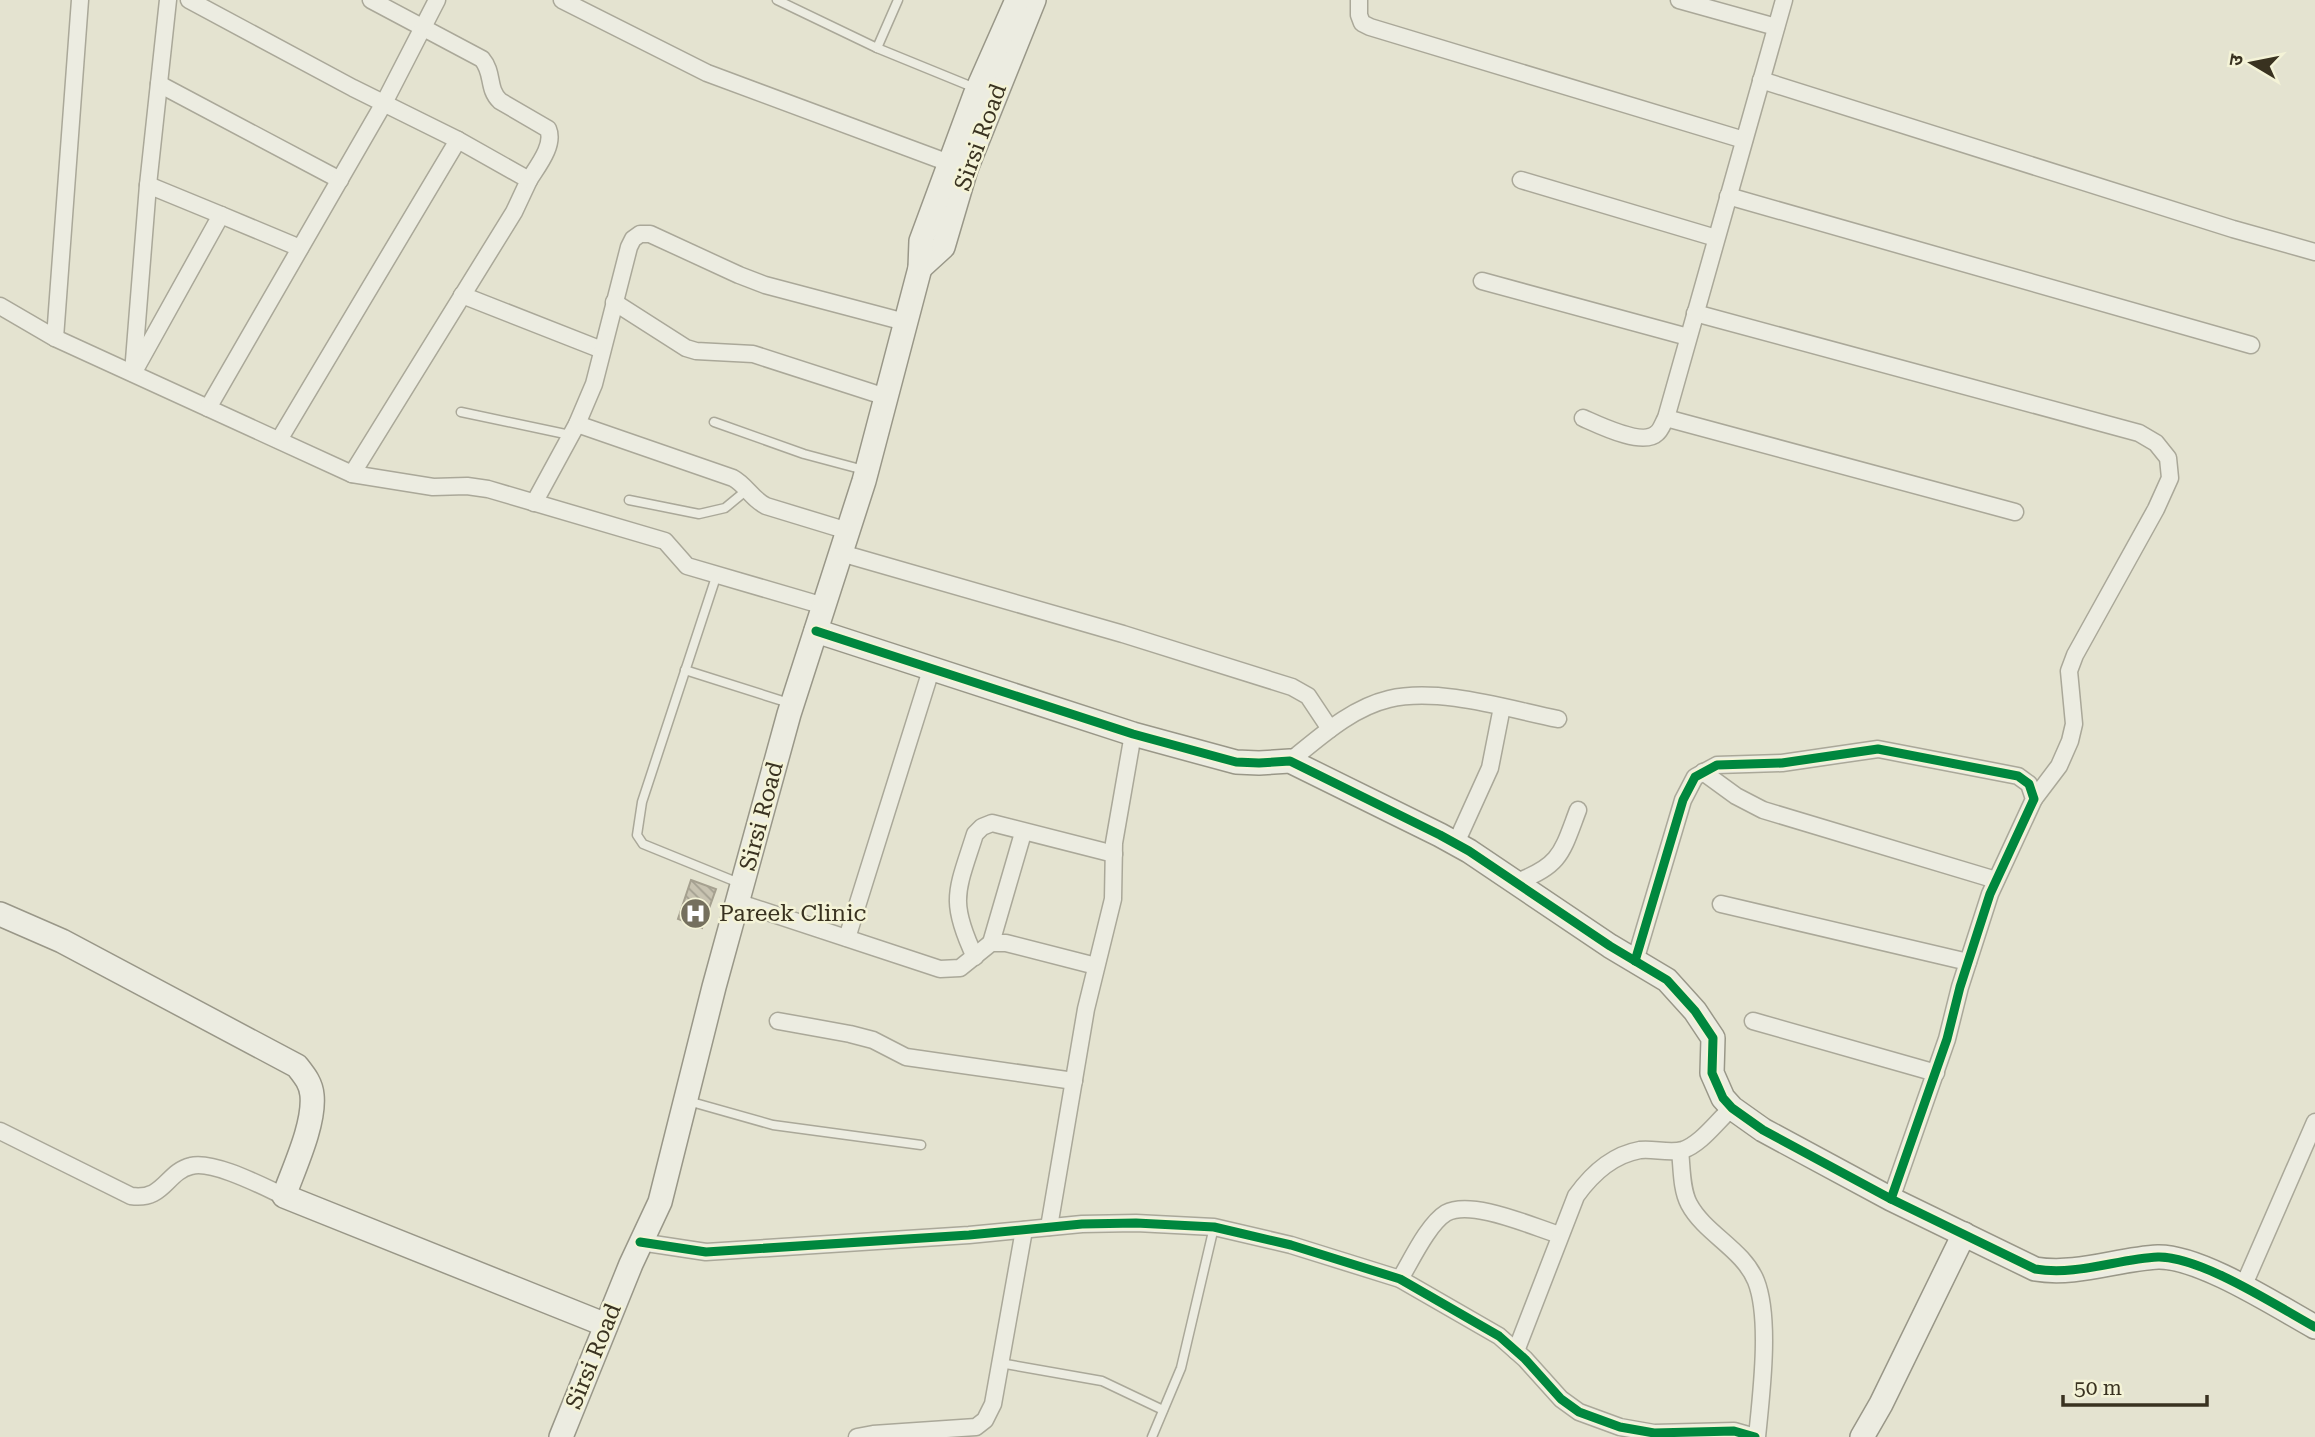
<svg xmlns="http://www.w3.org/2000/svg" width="2315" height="1437" font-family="'Roboto Serif','Noto Sans Devanagari',serif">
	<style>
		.building { fill: url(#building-back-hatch); stroke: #a5a08f; stroke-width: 2 }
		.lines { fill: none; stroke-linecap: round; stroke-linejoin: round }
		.lane-casing { stroke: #aaa899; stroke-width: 11 }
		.street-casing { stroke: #aaa899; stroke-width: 19 }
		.secondary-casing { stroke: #999788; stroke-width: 26 }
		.lane { stroke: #ecece1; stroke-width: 8 }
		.street { stroke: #ecece1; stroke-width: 16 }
		.secondary { stroke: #ecece1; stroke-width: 23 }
		.cycleway-casing { stroke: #f4f3d7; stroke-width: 13 }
		.cycleway { stroke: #00873e; stroke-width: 9 }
		.labels { text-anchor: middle; stroke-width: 5; stroke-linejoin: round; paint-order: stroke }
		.street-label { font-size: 23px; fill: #393220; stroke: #f4f3d7 }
		.poi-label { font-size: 23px; fill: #393220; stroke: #f4f3d7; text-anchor: start }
	</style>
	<defs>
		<pattern id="building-back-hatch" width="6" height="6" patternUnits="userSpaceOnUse" patternTransform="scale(1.75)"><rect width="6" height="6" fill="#c8c3b1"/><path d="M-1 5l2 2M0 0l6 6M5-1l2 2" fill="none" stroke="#a39f90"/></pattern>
	</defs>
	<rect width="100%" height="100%" fill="#e4e3d0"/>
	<!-- building -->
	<polygon class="building" points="691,880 716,889 702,928 678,919"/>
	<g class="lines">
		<defs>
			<g id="lane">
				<polyline points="777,0 877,48 975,88"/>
				<polyline points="877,48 898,0"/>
				<polyline points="461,412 570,435"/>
				<polyline points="714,422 804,454 864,470"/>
				<polyline points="629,500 699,514 725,508 748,489"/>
				<polyline points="717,574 642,802 637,835 643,844 739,883"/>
				<polyline points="685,670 789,703"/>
				<polyline points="688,1101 773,1125 921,1145"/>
				<polyline points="1000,1363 1102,1381 1163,1410"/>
				<polyline points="1152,1437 1181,1368 1214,1227"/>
			</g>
			<g id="street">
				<polyline points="189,0 353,88 458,140 529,180 514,212 352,474"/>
				<path d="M371,0L482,59C494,73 487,89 500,101L548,129C555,145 537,167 529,180"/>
				<polyline points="562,0 707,73 957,166"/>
				<polyline points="1359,0 1359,15 1362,23 1370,27 1744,140"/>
				<polyline points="1679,0 1776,27"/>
				<polyline points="1761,80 2233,229 2315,252"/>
				<polyline points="159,84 340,180"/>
				<polyline points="1521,180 1716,238"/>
				<polyline points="1728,196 2251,345"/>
				<polyline points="221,215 300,248"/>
				<polyline points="1482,281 1688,337"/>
				<polyline points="462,295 602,350"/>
				<polyline points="614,302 686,348 696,351 753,354 886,397"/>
				<polyline points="0,306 55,338 352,474 433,487 467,486 488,489 665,541 687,566 824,606"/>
				<polyline points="1695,313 2139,433 2156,443 2168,458 2170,478 2156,509 2075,655 2069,671 2074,724 2070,741 2059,766 2034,799"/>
				<polyline points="55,338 80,0"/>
				<polyline points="136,368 221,215 148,185"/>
				<polyline points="133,373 148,185 168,0"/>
				<polyline points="208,408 384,103 437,0"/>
				<path d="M1583,418C1599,425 1643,447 1657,433C1661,430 1663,423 1666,418L1784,0"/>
				<polyline points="1666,418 2015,512"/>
				<path d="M577,424L733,478C746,485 752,499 766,506L848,531"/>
				<polyline points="279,440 458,140"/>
				<polyline points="534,503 577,424 594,384 629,247 633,239 640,234 650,234 739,275 765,285 905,322"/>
				<polyline points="841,553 1123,634 1292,687 1308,696 1330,729"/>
				<path d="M1290,761C1320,737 1351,708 1389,699C1439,687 1508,709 1558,719"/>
				<polyline points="1703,772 1736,796 1763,810 1996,880"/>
				<polyline points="1456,843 1490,768 1502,707"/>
				<path d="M1516,882C1561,866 1562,852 1578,810"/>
				<polyline points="737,902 940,969 960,968 991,943 1006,943 1096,966"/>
				<polyline points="1721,904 1968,962"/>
				<polyline points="847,938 931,670"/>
				<polyline points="991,943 1023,833"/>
				<path d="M975,957C948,900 957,891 975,834L982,827L992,823L1114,854"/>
				<polyline points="1635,961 1683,800 1695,777 1717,765 1782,763 1878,749 2018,776 2029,784 2034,799 1990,894 1960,987 1947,1039 1891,1199"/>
				<polyline points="778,1021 850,1034 873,1040 906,1057 1074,1081"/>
				<polyline points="1753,1021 1936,1073"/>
				<path d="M0,1131L131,1196C164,1201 166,1172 191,1166C213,1160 264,1187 284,1196"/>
				<path d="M1680,1151C1682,1167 1681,1189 1689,1204C1705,1234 1743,1249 1756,1281C1771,1319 1761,1396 1757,1437"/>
				<polyline points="1049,1227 1086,1009 1113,899 1114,843 1133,734"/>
				<polyline points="640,1242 706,1252 969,1235 1082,1224 1136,1223 1214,1227 1291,1245 1400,1279 1499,1336 1525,1359 1561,1399 1579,1412 1620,1427 1654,1433 1734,1431 1755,1437"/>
				<path d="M1400,1279C1411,1261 1428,1224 1446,1213C1472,1199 1533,1227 1560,1235"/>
				<polyline points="2243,1287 2315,1122"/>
				<path d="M1516,1351L1576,1196C1591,1175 1612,1155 1640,1150C1653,1148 1669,1154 1683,1150C1702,1143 1716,1122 1732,1108"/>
				<polyline points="857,1437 873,1434 976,1427 985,1420 993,1404 1024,1230"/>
			</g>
			<g id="secondary">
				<polyline points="920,268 943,247 966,169 1034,0"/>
				<path d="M816,631L1133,734L1236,762L1259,763L1290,761L1440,835L1469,851L1610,946L1667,980L1695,1011L1713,1038L1712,1073L1723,1098L1732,1108L1763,1130L1891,1199L2035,1269C2077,1276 2117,1259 2158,1257C2200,1256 2277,1306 2315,1327"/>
				<path d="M0,914L62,941L297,1066C304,1075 311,1083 312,1095C315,1124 294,1168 284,1196L606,1325"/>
				<polyline points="561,1437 631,1264 660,1202 714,987 789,714 864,481 920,268 921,241 975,95 1017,0"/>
				<polyline points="1862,1437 1881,1404 1964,1234"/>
			</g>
		</defs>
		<!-- lane casing -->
		<use href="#lane" class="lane-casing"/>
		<!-- street casing -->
		<use href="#street" class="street-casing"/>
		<!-- secondary casing -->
		<use href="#secondary" class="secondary-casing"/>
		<!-- lane -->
		<use href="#lane" class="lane"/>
		<!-- street -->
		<use href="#street" class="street"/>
		<!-- secondary -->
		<use href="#secondary" class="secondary"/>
		<defs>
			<g id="cycleway">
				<path d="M816,631L1133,734L1236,762L1259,763L1290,761L1440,835L1469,851L1610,946L1667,980L1695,1011L1713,1038L1712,1073L1723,1098L1732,1108L1763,1130L1891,1199L2035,1269C2077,1276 2117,1259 2158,1257C2200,1256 2277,1306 2315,1327"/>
				<polyline points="1635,961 1683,800 1695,777 1717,765 1782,763 1878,749 2018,776 2029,784 2034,799 1990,894 1960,987 1947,1039 1891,1199"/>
				<polyline points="640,1242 706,1252 969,1235 1082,1224 1136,1223 1214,1227 1291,1245 1400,1279 1499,1336 1525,1359 1561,1399 1579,1412 1620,1427 1654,1433 1734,1431 1755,1437"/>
			</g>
		</defs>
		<!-- cycleway casing -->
		<use href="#cycleway" class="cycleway-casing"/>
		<!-- cycleway -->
		<use href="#cycleway" class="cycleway"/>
	</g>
	<!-- icons -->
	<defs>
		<symbol id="hospital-disc" viewBox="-11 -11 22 22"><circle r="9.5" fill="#75705e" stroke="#f4f3d7"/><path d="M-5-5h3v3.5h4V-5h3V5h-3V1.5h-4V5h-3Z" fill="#fff"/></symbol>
	</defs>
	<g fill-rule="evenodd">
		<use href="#hospital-disc" x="678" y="896" width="35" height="35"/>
	</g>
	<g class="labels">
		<!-- street labels -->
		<g class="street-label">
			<text transform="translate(980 137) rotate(-70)" y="8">Sirsi Road</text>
			<text transform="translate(761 816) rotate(-75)" y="8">Sirsi Road</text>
			<text transform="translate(593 1356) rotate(-68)" y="8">Sirsi Road</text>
		</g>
		<!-- poi labels -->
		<g class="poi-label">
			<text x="719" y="921">Pareek Clinic</text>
		</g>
	</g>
	<!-- north arrow -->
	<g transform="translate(2252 63) rotate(280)" stroke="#f4f3d7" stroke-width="5" paint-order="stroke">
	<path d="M0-5L12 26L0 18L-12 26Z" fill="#393220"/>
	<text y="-10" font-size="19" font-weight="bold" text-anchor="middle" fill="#393220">उ</text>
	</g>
	<!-- scale -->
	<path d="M2063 1395v10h144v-10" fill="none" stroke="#393220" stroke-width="3.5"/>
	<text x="2074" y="1395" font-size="21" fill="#393220" stroke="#f4f3d7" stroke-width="5" paint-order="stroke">50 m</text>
</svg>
